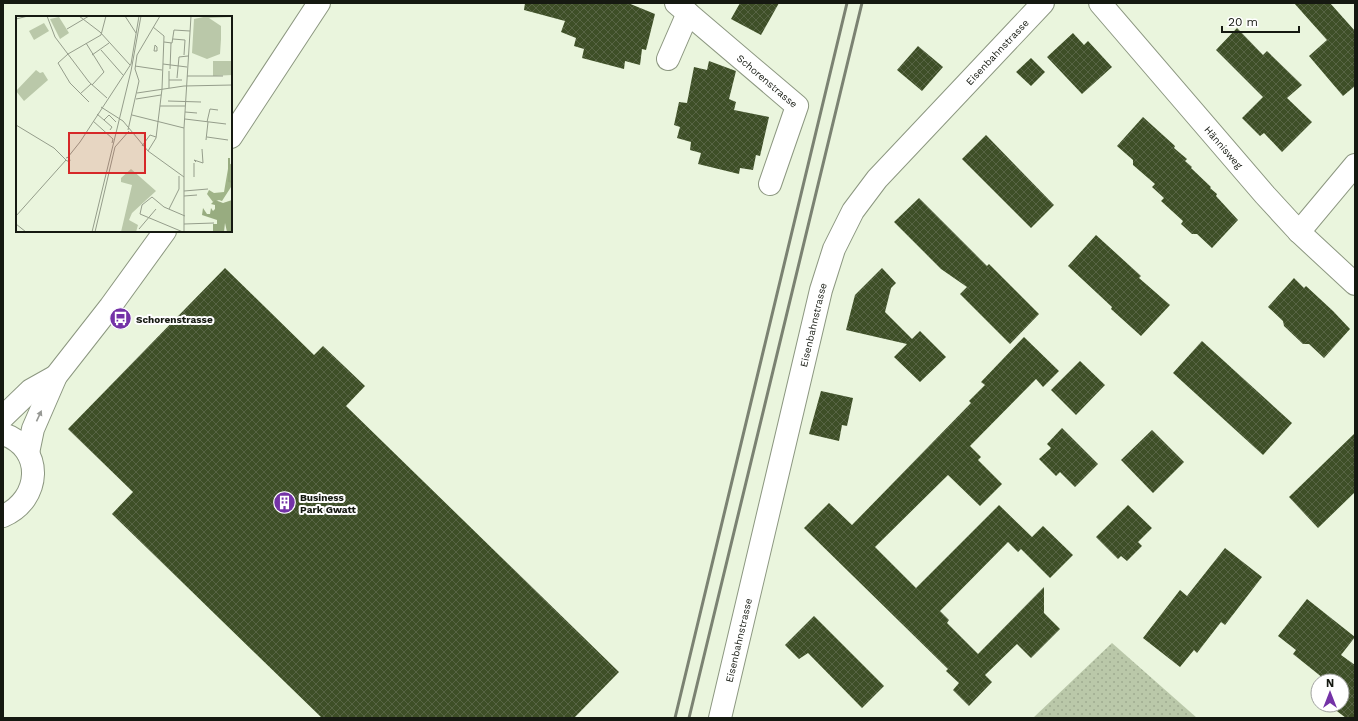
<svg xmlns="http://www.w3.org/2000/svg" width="1358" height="721" font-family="'Work Sans',sans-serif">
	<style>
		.grass { fill: url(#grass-dots) }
		.building { fill: url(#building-cross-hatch) }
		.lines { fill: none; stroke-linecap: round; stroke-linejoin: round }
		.minor-casing { stroke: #8c9780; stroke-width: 24 }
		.minor { stroke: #fff; stroke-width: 22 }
		.rail { stroke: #7b8272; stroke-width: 3 }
		.oneway { fill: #969894 }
		.labels { text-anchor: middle; stroke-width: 4; stroke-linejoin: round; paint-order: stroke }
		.street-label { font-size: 10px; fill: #151911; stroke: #fff }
		.poi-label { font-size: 10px; font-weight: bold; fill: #151911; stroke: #fff; text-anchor: start }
		.inset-river { fill: none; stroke: #98ac80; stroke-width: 2 }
		.inset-road { fill: none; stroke: #959d8b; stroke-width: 1 }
		.view { fill: #d62828; fill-opacity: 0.15; stroke: #d62828; stroke-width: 2 }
		.inset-edge { fill: none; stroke: #151911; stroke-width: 2 }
	</style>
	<defs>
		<pattern id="grass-dots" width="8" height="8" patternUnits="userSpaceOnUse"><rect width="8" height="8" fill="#bac8a9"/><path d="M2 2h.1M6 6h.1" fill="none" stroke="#9fab90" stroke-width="1.8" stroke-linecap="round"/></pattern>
		<pattern id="building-cross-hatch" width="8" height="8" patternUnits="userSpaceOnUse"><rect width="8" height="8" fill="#3e4f27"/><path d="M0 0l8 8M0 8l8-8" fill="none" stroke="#576444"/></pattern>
	</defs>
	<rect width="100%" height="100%" fill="#eaf5dd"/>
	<!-- grass -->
	<polygon class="grass" points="1112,643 1197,718 1033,718"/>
	<!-- building -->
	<g class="building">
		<polygon points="525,3 628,3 655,14 646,50 642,49 640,65 625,61 624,69 582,58 584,49 574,46 576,38 561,32 565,21 524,10"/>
		<polygon points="740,3 779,3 761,35 731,19"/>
		<polygon points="1294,3 1330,3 1355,31 1355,86 1343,96 1309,56 1327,40"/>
		<polygon points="1237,28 1263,55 1267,51 1302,85 1287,98 1312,122 1282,152 1264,133 1260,136 1242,118 1263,97 1216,50"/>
		<polygon points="1073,33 1084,45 1088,41 1112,67 1082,94 1047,57"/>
		<polygon points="918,46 943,67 922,91 897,70"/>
		<polygon points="1031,58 1045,72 1031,86 1016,72"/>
		<polygon points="709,61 736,71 729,99 736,102 734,110 769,117 760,156 756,155 753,170 740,168 739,174 698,164 701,153 690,150 691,142 677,138 680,127 674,125 679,102 687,103 694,67 707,70"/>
		<polygon points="1143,117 1175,146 1174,148 1187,159 1185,161 1192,167 1191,168 1211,187 1210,188 1217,194 1216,196 1238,220 1212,248 1197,234 1192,234 1181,224 1183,221 1161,201 1164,198 1152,187 1155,184 1133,165 1133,160 1117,146"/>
		<polygon points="986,135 1054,205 1031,228 962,159"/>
		<polygon points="919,198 987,266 989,264 1039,314 1010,344 960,294 967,287 941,269 894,222"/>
		<polygon points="1096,235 1141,276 1139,278 1170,305 1141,336 1111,309 1112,307 1068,266"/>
		<polygon points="225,268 314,355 323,346 365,386 346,406 619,672 574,718 322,718 112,514 133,492 68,429"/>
		<polygon points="882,268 896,283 891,288 885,312 912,339 920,331 946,357 920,382 894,357 907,344 846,330 855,295"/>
		<polygon points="1294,278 1304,288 1306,286 1333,311 1350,329 1324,358 1309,344 1303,344 1284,326 1283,321 1268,307"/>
		<polygon points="1024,337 1059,371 1043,387 1036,379 970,446 981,457 978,460 1002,484 980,506 948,475 875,547 916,588 999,505 1032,537 1028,541 1043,526 1073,555 1050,578 1021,549 1018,552 1008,542 940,611 949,620 947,623 978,654 1044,587 1044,613 1060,629 1031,658 1017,644 985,675 992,682 969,706 953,690 959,683 946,671 948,669 804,528 829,503 852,525 971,403 969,401 985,385 981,382"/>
		<polygon points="1202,341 1292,423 1263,455 1173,373"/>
		<polygon points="1080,361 1105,385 1076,415 1051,390"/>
		<polygon points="821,391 853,398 847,426 842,425 839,441 809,434"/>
		<polygon points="1062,428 1098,464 1075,487 1060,472 1056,476 1039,459 1051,448 1047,444"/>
		<polygon points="1152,430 1184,462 1153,493 1121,460"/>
		<polygon points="1355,433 1355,492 1318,528 1289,497"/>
		<polygon points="1128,505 1152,528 1138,542 1142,546 1127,561 1121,556 1118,559 1096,537"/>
		<polygon points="1225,548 1262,577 1225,625 1221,622 1197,653 1194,650 1180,667 1143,638 1180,590 1187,596"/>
		<polygon points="1307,599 1355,637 1341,655 1355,665 1355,718 1346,718 1329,705 1342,705 1342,681 1321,681 1323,678 1293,654 1296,650 1278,636"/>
		<polygon points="814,616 884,686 862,708 808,653 799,659 785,645"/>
	</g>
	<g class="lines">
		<defs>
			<g id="minor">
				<path id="s1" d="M676,3L797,106L770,184"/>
				<path id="s2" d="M1100,3L1265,195L1299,232L1355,284"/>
				<polyline points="668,59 688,13"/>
				<polyline points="231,137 319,3"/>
				<polyline points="1299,232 1355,165"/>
				<polyline points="3,417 31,390 56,376"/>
				<path d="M3,434C45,448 41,500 3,516"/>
				<polyline points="28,453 33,429 56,376 110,307 165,231"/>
				<path id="s3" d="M720,718L821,290L834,249L853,211L877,179L1043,3"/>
			</g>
		</defs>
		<!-- minor casing -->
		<use href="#minor" class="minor-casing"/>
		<!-- minor -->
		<use href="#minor" class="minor"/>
		<!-- rail -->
		<g class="rail">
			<polyline points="675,718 847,3"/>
			<polyline points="689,718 862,3"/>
		</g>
	</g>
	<!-- one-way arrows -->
	<defs><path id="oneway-solid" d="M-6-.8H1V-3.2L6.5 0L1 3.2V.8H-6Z"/></defs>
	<use class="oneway" href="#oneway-solid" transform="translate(39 416) rotate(-65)"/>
	<!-- icons -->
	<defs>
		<symbol id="bus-disc" viewBox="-11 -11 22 22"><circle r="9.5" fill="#7432a7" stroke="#fff"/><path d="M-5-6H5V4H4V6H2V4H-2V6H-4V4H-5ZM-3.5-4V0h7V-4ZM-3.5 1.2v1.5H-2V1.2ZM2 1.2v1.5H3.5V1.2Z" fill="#fff"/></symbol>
		<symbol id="building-disc" viewBox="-11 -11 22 22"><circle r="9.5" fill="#7432a7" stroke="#fff"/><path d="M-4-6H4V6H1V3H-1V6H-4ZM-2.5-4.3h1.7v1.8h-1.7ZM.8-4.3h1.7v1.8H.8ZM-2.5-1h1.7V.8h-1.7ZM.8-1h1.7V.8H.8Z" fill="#fff"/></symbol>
	</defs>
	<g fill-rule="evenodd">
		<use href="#bus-disc" x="108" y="306" width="25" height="25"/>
		<use href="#building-disc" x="272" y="490" width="25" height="25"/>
	</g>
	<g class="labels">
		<!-- street labels -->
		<g class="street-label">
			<text dy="4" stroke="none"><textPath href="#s3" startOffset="740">Eisenbahnstrasse</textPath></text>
			<text dy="4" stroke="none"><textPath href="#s1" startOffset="120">Schorenstrasse</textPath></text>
			<text dy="4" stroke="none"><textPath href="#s2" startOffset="190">Hännisweg</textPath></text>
			<text dy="4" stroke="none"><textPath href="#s3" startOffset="404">Eisenbahnstrasse</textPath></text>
			<text dy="4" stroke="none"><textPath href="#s3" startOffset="80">Eisenbahnstrasse</textPath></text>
		</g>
		<!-- poi labels -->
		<g class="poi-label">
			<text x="136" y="323">Schorenstrasse</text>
			<text x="300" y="501">Business<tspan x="300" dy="12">Park Gwatt</tspan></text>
		</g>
	</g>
	<!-- overview -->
	<g transform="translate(16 16)">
		<rect width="216" height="216" fill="#eaf5dd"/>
		<path d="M115,153L140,175L116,197L113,204L122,209L120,216H105L116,169L105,166V162Z" fill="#bac8a9"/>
		<path d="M213,147L216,149L215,171L206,185L203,184L197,186L191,178L193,174L198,177L208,176Z" fill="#a0b488"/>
		<path d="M192,0L216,1L193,2L205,10V23L204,38L191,43L176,37L178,3ZM43,1L53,17L44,23L34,3ZM28,7L33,15L18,24L13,15ZM197,45H216V59L197,60ZM20,54L24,57L27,56L32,64L8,85L0,75Z" fill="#bac8a9"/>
		<path d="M199,184L207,187L216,184V216H211L209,207L208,216H197V208H201V204L186,199L187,192L191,198H194L195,192L197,195L199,193V189L195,188Z" fill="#98ac80"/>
		<path class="inset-river" d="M213,142V165L216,166"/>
		<path class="inset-road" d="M31,0L39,21L73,66L91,82M63,0L84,16L114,49M109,0L120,17M0,3L12,0M51,13L73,0M157,23L169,24L168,39M148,26L156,27L158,14L174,15M70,27L88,56L76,69M139,29L141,31V35H138ZM85,34L107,59M76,39L93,27M147,48L171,51M119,50L146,54M154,53L155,27M171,60H207M161,62L163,41L172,40M153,64H166M153,72V55M121,77L168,70L216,69M64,78L75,68M120,83L145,79M152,85L185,86M73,86L54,67L42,47L52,38L85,19L90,0M144,90H169M85,91L107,105L132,135L168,161M169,96L181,97M81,98L96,111L94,114M116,99L168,112M169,103L210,108M88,104L93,99L100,106M77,105L97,123L96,127M191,106L194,93L202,94M0,109L38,132L51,145H54L53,141L50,142M112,114L123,65L119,53L121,39L144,0M191,121L212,124M190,124L192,106M126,130L134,119L140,121M132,135L140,122L146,73L148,20L137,11M52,141L64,126L115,48L123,0M180,146L178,144L187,147L186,133M178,147V161M168,175L192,173M168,180L181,179M153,193L163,173V160M0,200L50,144M0,208L10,216M168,208L198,207M123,213L140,193M76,216L115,55L125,0M79,216L99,131L113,115M167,216L124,198L126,189L136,181L148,191L169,200M168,216V112L175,0"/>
		<path class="view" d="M53,117H129V157H53Z"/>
		<rect width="216" height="216" class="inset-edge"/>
	</g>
	<!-- border -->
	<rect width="1358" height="721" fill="none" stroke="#151911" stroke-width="8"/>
	<!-- north arrow -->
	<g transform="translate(1330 693)"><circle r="19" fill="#ffffff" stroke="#a1a3a0"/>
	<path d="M0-3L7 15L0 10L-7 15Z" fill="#7432a7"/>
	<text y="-6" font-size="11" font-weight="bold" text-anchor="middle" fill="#151911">N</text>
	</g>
	<!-- scale -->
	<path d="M1222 26v6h77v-6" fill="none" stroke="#151911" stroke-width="2"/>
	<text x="1228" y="26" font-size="12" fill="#151911" stroke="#ffffff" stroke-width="3" paint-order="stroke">20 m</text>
</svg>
